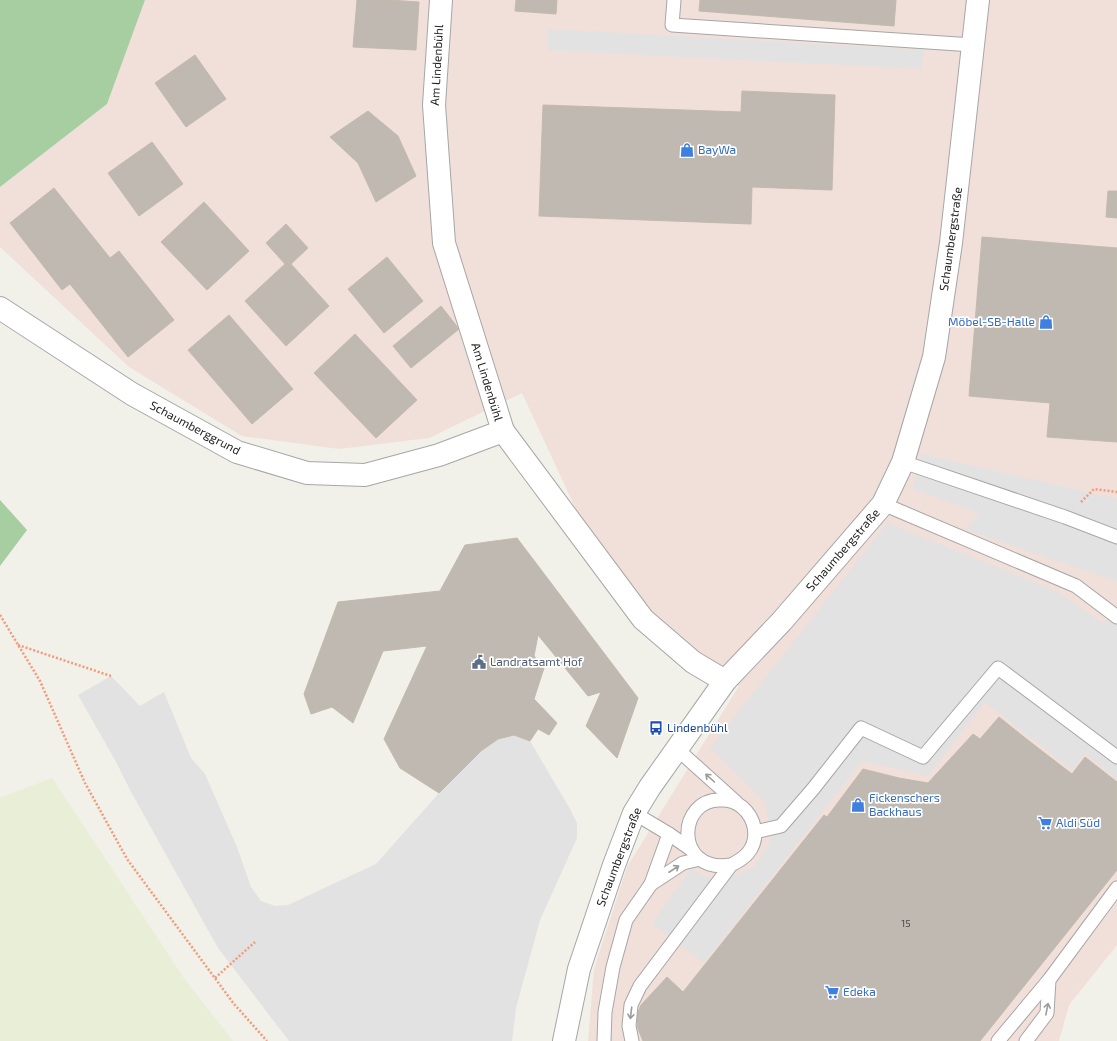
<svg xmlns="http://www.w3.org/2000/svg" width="1117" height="1041" font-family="'Exo 2',sans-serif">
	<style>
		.commercial { fill: #f1dfda }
		.farmland { fill: #e9eed6 }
		.forest { fill: #a6cea1 }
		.parking { fill: #e2e2e2 }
		.building { fill: #bfb9b2; stroke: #c3baac }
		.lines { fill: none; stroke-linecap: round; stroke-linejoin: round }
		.lane-casing { stroke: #a6a6a6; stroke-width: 15 }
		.street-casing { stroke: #a6a6a6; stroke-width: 24 }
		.path { stroke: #f39a79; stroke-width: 2.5; stroke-dasharray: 2 2; stroke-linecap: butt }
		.lane { stroke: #fff; stroke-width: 13 }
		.street { stroke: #fff; stroke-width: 22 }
		.oneway { stroke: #9c9c9c }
		.labels { text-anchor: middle; stroke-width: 3.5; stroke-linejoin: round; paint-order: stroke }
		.number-label { font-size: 10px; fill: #494846 }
		.street-label { font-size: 12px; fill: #222; stroke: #fff }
		.shop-label { font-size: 12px; fill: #366cbe; stroke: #fff; text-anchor: start }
		.service-label { font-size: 12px; fill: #4e5e75; stroke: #fff; text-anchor: start }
		.transit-label { font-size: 12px; fill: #164399; stroke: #fff; text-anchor: start }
	</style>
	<rect width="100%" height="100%" fill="#f1f0e9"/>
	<!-- commercial -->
	<polygon class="commercial" points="145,0 1117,0 1117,945 1069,1005 1059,1041 588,1041 594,969 627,867 739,686 653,612 580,518 522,393 429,438 339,449 242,436 129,367 0,247 0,187 107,104"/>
	<!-- farmland -->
	<polygon class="farmland" points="52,778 185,980 233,1041 0,1041 0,798"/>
	<!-- forest -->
	<g class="forest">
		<polygon points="0,0 145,0 107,104 0,187"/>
		<polygon points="0,500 27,530 0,566"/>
	</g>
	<!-- parking -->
	<g class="parking">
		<polygon points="548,29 923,50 922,69 548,50"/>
		<polygon points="921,454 1117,499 1117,581 966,530 979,513 913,489"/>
		<polygon points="887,523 1058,592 1102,623 1117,614 1117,780 1085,753 1072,770 985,702 928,776 862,761 704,963 652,923 691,869 709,878 724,880 754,867 770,843 766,803 710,748"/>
		<polygon points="111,676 140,706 164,692 191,758 205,774 237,847 251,887 261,901 275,906 288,905 376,864 439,793 481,751 498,739 514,735 530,741 570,809 577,823 577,838 540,920 516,1008 512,1041 289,1041 218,948 130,790 115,760 78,695"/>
	</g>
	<!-- building -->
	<g class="building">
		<polygon points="357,0 390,0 419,2 416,50 353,47"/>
		<polygon points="516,0 557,0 556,14 515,11"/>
		<polygon points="700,0 896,0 894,26 699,11"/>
		<polygon points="195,55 226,99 186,127 155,83"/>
		<polygon points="742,91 835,95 832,190 752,187 751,224 539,216 543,105 741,112"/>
		<polygon points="368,111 398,136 416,176 376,202 358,163 330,137"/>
		<polygon points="152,142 183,184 139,216 108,173"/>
		<polygon points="54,188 110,258 119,251 174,320 128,357 70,284 62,290 10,223"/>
		<polygon points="1108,191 1117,191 1117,218 1106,217"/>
		<polygon points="204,202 249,251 207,290 161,242"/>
		<polygon points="286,224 308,248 291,264 329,306 286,346 245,301 285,264 266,243"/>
		<polygon points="982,237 1117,248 1117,442 1047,437 1050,403 969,396"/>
		<polygon points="387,257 423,301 384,333 348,289"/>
		<polygon points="441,306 459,329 411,368 393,346"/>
		<polygon points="229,315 293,389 252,424 188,350"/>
		<polygon points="355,334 417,400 376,438 314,373"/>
		<polygon points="517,538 638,698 617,758 586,726 601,692 588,696 538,635 534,656 544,668 534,699 557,723 549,735 538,729 530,741 514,735 498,739 481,751 439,793 400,768 384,739 427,646 383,651 353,723 332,707 311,714 304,694 338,602 440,591 465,545"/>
		<polygon points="999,717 1029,741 1072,774 1085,757 1117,782 1117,870 980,1041 643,1041 638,1029 637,1020 638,1012 641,1005 667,977 683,992 824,815 827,817 863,769 899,778 928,783 973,734 980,739"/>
	</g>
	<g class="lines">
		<defs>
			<g id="lane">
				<polyline points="674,0 672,25 973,45"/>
				<polyline points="903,462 1065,517 1117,537"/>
				<polyline points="883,504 1076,586 1117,617"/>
				<polyline points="677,749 736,802"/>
				<polyline points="634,813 669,834 692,850"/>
				<polyline points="755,832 781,826 813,789 861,728 923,757 998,668 1117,757"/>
				<polyline points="651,884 683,863 700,859"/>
				<polyline points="604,1041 605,1012 613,967 626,920 651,884 669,834"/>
				<path d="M632,1041L629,1026L631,1005L640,986L731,865C737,862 743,859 748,853C760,838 755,818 742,807C736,802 729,800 722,800C677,797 673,874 731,865"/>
				<polyline points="998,1041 1049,980"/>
				<polyline points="1026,1041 1047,1013 1049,980 1117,888"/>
			</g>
			<g id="street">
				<polyline points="441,0 434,105 444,243 503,431 643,619 693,662 725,681"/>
				<polyline points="0,308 132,394 237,452 307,473 365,475 439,455 503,431"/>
				<polyline points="564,1041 579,969 614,865 634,813 650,787 725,681 782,621 883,504 903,462 934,357 951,243 978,0"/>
			</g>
		</defs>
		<!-- lane casing -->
		<use href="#lane" class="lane-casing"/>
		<!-- street casing -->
		<use href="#street" class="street-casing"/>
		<!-- path -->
		<g class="path">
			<polyline points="1081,502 1094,489 1117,492"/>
			<polyline points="0,615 40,681 85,783 127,859 234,1004 267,1041"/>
			<polyline points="18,645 111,676"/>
			<polyline points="215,978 255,942"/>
		</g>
		<!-- lane -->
		<use href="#lane" class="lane"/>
		<!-- street -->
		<use href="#street" class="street"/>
	</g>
	<!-- one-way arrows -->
	<defs><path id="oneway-shaft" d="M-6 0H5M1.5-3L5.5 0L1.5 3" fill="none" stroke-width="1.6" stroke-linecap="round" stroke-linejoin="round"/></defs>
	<g class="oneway">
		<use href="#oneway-shaft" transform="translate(710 778) rotate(-138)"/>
		<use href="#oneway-shaft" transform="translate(674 869) rotate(-33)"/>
		<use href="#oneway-shaft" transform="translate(1047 1009) rotate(-79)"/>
		<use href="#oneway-shaft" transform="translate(631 1013) rotate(97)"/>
	</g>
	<!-- icons -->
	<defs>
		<symbol id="shop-bare" viewBox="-9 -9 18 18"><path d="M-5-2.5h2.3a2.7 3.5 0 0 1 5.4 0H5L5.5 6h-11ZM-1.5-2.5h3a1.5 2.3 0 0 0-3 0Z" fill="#3f7fe0" stroke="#fff" stroke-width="2.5" paint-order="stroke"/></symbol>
		<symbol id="civic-bare" viewBox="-9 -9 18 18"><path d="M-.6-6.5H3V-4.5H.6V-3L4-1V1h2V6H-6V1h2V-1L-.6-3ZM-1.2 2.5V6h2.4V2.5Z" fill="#5c6f8a" stroke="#fff" stroke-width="2.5" paint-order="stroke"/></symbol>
		<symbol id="bus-bare" viewBox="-9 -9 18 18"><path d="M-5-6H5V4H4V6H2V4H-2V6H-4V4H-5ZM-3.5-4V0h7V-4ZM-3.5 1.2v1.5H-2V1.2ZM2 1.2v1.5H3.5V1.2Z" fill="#1a4fb4" stroke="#fff" stroke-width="2.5" paint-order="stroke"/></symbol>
		<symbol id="supermarket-bare" viewBox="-9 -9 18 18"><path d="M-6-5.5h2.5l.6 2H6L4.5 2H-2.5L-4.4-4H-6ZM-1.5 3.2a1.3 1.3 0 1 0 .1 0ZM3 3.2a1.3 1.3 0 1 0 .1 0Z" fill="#3f7fe0" stroke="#fff" stroke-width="2.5" paint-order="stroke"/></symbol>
	</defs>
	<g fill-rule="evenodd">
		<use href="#shop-bare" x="677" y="140" width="20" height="20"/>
		<use href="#shop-bare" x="1036" y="312" width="20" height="20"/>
		<use href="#civic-bare" x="469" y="652" width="20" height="20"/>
		<use href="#bus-bare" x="646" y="718" width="20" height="20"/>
		<use href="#shop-bare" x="848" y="795" width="20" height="20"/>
		<use href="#supermarket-bare" x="1035" y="813" width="20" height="20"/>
		<use href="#supermarket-bare" x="822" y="982" width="20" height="20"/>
	</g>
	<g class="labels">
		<!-- number labels -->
		<g class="number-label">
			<text x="906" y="927">15</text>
		</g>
		<!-- street labels -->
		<g class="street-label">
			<text transform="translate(437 65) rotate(-87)" y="4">Am Lindenbühl</text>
			<text transform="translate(951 239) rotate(-82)" y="4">Schaumbergstraße</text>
			<text transform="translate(487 382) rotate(73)" y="4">Am Lindenbühl</text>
			<text transform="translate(195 428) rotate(28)" y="4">Schaumberggrund</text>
			<text transform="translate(843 550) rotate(-49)" y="4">Schaumbergstraße</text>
			<text transform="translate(619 857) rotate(-69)" y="4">Schaumbergstraße</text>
		</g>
		<!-- shop labels -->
		<g class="shop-label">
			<text x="698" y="154">BayWa</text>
			<text x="1035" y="326" text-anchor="end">Möbel-SB-Halle</text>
			<text x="869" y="802">Fickenschers<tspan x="869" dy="14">Backhaus</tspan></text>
			<text x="1056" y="827">Aldi Süd</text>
			<text x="843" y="996">Edeka</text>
		</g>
		<!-- service labels -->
		<g class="service-label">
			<text x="490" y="666">Landratsamt Hof</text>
		</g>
		<!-- transit labels -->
		<g class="transit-label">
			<text x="667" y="732">Lindenbühl</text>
		</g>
	</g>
</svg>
